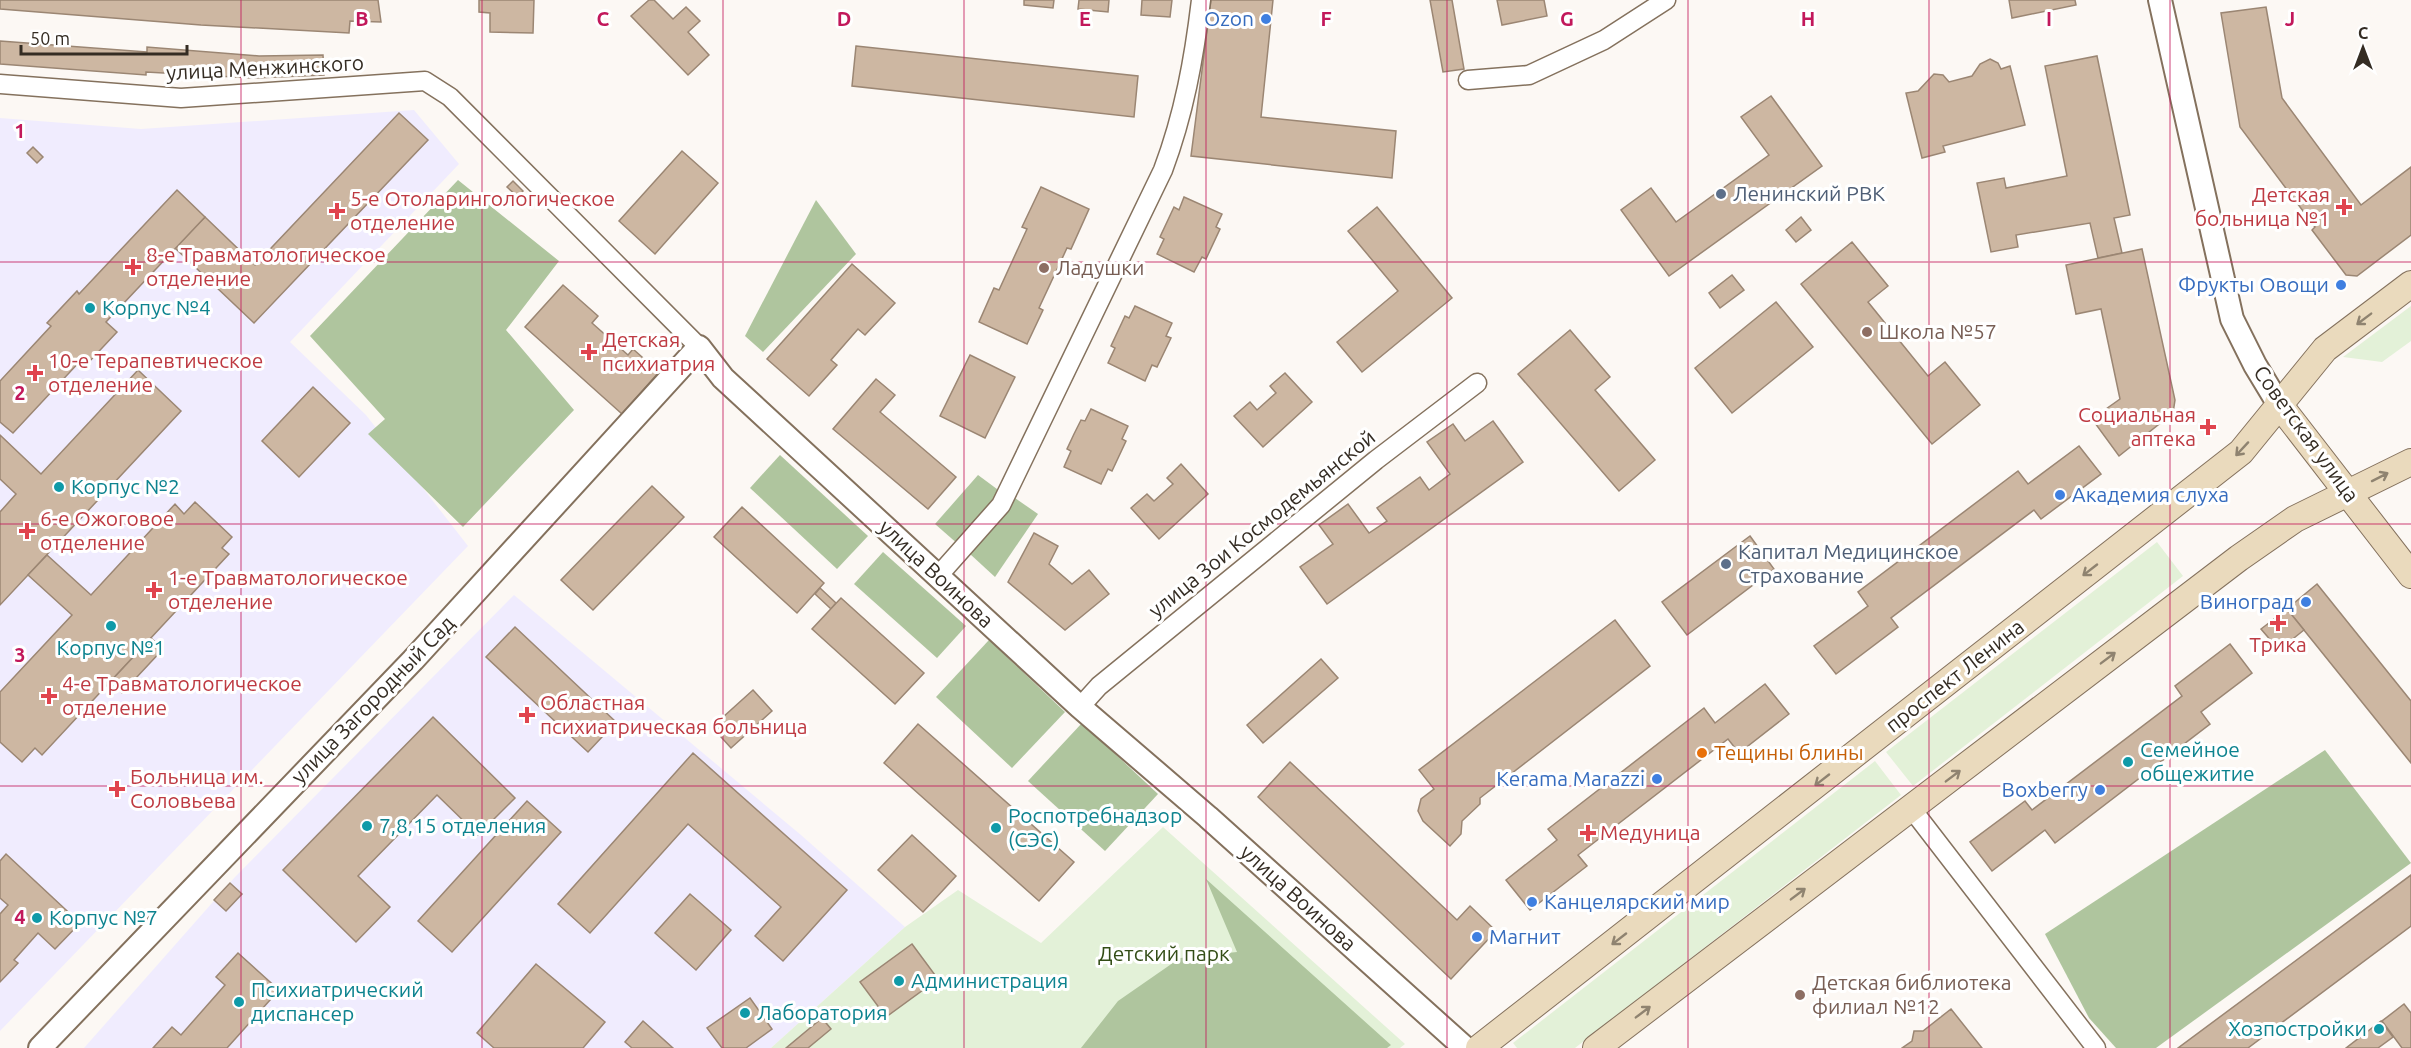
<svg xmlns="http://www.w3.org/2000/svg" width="2411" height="1048" font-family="Ubuntu,sans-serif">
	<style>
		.medical { fill: #f0ecfe }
		.green { fill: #e3f1d8 }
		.forest { fill: #afc59e }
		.building { fill: #cdb7a2; stroke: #9b8673; stroke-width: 1.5 }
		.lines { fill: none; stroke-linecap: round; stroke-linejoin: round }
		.minor-casing { stroke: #84715d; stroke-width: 21 }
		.tertiary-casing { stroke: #84715d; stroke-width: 26 }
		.secondary-casing { stroke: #84715d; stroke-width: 28 }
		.minor { stroke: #fff; stroke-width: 18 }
		.tertiary { stroke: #fff; stroke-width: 22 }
		.secondary { stroke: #eadabd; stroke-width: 26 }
		.oneway { stroke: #8f8370 }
		.grid { fill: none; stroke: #c2185b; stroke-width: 1.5; stroke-opacity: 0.55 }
		.shop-dot { fill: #3f7fe0; stroke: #fff; stroke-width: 2 }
		.service-dot { fill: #5c6f8a; stroke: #fff; stroke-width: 2 }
		.health-dot { fill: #e0444e; stroke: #fff; stroke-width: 2 }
		.education-dot { fill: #8d6e63; stroke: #fff; stroke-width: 2 }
		.culture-dot { fill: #0f9aa8; stroke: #fff; stroke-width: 2 }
		.food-dot { fill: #e8710a; stroke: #fff; stroke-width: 2 }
		.labels { text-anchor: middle; stroke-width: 6; stroke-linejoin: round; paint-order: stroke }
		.shop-label { font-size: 21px; fill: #366cbe; stroke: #fff; text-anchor: end }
		.street-label { font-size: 21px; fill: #342c23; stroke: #fff }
		.service-label { font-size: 21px; fill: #4e5e75; stroke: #fff; text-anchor: start }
		.health-label { font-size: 21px; fill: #be3a42; stroke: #fff; text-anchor: start }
		.education-label { font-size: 21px; fill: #785e54; stroke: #fff; text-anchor: start }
		.culture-label { font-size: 21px; fill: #0d838f; stroke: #fff; text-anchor: start }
		.food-label { font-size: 21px; fill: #c56008; stroke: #fff; text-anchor: start }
		.park-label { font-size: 21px; fill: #334d16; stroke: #fff }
		.grid-label { font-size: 20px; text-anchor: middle; font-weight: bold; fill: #c2185b; stroke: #fff; stroke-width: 6; stroke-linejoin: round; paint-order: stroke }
	</style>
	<rect width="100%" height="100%" fill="#fcf8f4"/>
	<!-- medical -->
	<g class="medical">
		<polygon points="414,110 459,164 290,342 366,415 468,546 0,1031 0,118 141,129"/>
		<polygon points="514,595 801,835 905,927 771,1048 84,1048 235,877"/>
	</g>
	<!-- green -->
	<g class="green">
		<polygon points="2411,306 2411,341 2382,362 2343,357"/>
		<polygon points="2157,542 2183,576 1913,786 1886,752"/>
		<polygon points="1875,761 1901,795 1575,1048 1517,1048 1513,1043"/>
		<polygon points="1163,827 1405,1044 1400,1048 771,1048 905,927 958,890 1041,943"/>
	</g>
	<!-- forest -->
	<g class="forest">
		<polygon points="458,180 559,261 506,330 574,410 463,527 368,434 385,419 310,336"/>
		<polygon points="816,200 856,254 763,352 745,336"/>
		<polygon points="780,455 868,536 837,569 750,488"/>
		<polygon points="978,475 1001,492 959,545 935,524"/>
		<polygon points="1015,498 1038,514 995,577 970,554"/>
		<polygon points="883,552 966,626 937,658 854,584"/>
		<polygon points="989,640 1065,712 1012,768 936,697"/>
		<polygon points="1082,723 1158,794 1105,851 1028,781"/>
		<polygon points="2325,750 2411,863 2156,1048 2116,1048 2089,1018 2045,934"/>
		<polygon points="1206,879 1391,1045 1387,1048 1081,1048 1118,1001 1180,958 1237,952"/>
	</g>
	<!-- building -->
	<g class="building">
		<polygon points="0,0 378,0 381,22 350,21 349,33 201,25 0,9"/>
		<polygon points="479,0 534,0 533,33 490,32 490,13 479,12"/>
		<polygon points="649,0 654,0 673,19 686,7 700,21 688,32 709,55 688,75 631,16"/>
		<polygon points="1024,0 1054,0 1053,8 1024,5"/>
		<polygon points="1079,0 1109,0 1108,12 1078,9"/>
		<polygon points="1142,0 1172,0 1170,17 1141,15"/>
		<polygon points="1211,0 1273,0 1261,117 1396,131 1392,178 1191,156"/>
		<polygon points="1430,0 1452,0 1464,69 1443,72"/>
		<polygon points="1497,0 1544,0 1547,16 1502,25"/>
		<polygon points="2009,0 2075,0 2076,5 2012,18"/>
		<polygon points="2266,7 2282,98 2361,205 2411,167 2411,235 2357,276 2346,275 2312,230 2315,227 2240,127 2221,13"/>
		<polygon points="0,41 147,52 147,47 259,56 323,55 324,75 252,78 146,72 146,75 0,64"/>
		<polygon points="856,46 1138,76 1134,117 852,86"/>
		<polygon points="2097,56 2130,215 2114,218 2122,253 2098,258 2090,223 2016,235 2018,247 1991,252 1977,183 2004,178 2006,188 2067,176 2045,66"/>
		<polygon points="1990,59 1998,63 2001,69 2010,66 2025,125 1943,146 1945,152 1922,158 1906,93 1918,91 1934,74 1943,75 1949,82 1972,76 1980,64"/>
		<polygon points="1771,96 1822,166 1669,276 1621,210 1651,188 1676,222 1769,155 1741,117"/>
		<polygon points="399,113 428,140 254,323 175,248 205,217 255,265"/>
		<polygon points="33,147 43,157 37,163 27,153"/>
		<polygon points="682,151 718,183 655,254 619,221"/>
		<polygon points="513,181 523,191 518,197 507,187"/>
		<polygon points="1041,187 1089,209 1071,249 1067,248 1039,308 1043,310 1027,344 979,322 994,288 999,290 1027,229 1022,227"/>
		<polygon points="177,190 205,217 106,322 117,332 88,363 83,358 13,433 0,422 0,381 51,326 47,323 77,291 79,294"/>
		<polygon points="1184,197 1222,214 1216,227 1220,229 1206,259 1202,257 1194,272 1157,254 1164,239 1160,237 1174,207 1179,210"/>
		<polygon points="1377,207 1452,298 1362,372 1337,342 1398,291 1348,231"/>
		<polygon points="1801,217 1811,230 1796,242 1786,230"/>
		<polygon points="1852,242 1888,286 1868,302 1928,376 1945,362 1980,405 1932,444 1801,284"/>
		<polygon points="2142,249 2175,400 2173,413 2119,456 2092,419 2120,399 2101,309 2076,314 2066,265"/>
		<polygon points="852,264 895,303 865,335 858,329 831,360 837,365 809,396 767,359"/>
		<polygon points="1732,275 1744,290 1720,308 1709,293"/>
		<polygon points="563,285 598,316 592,323 628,355 633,349 659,372 622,414 525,327"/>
		<polygon points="1776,302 1813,347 1732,413 1695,368"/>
		<polygon points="1135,306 1172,323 1166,336 1171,338 1157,367 1152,365 1145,381 1108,363 1115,348 1111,346 1125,316 1129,318"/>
		<polygon points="1570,330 1610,377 1595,390 1655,460 1619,491 1518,374"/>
		<polygon points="970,355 1015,377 985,438 940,416"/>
		<polygon points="138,370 181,411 0,605 0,512 16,494 0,479 0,435 41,474"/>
		<polygon points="1285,373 1312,402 1263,447 1234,416 1250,402 1257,410 1276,393 1270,386"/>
		<polygon points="876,379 895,395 880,412 956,477 928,509 833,429"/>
		<polygon points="313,387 350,423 299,477 262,441"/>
		<polygon points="1091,409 1128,426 1122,439 1126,441 1112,471 1108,469 1101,484 1064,467 1071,451 1067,449 1074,434 1081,420 1085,421"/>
		<polygon points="1493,421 1523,462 1327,604 1300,567 1333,544 1319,525 1348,504 1369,533 1387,521 1377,508 1420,477 1429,490 1450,474 1427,442 1453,424 1465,441"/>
		<polygon points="2079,446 2101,474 2041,519 2034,510 1891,618 1898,627 1836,674 1814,646 1868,606 1858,592 2018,471 2028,484"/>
		<polygon points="1181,464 1208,494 1159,539 1131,508 1147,494 1154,501 1173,484 1167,478"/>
		<polygon points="652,486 684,517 593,610 561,580"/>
		<polygon points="195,502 232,537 222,548 229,554 42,755 35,748 22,762 0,742 0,692 72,615 28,575 47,555 91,595 175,504 184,514"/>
		<polygon points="742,507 824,583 797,613 714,537"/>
		<polygon points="1034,533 1058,546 1049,564 1072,584 1089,570 1109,594 1065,630 1008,582"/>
		<polygon points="1750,536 1774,569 1687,635 1662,602"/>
		<polygon points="2317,584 2411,701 2411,763 2287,609"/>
		<polygon points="820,588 836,603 831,609 815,594"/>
		<polygon points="841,598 924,673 895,704 812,629"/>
		<polygon points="2287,609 2304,630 2279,650 2261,629"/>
		<polygon points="1615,620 1650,666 1480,798 1480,804 1462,821 1461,834 1450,846 1423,821 1418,811 1421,799 1434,789 1419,770"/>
		<polygon points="515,627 616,722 588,752 486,657"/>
		<polygon points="151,638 163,649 122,693 110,682"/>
		<polygon points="2230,644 2252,673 2201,712 2210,724 2055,843 2045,830 1992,871 1970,842 2025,801 2032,810 2182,696 2175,686"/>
		<polygon points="1321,659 1338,678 1263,743 1247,725"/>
		<polygon points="1765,684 1789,714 1739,753 1728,739 1578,855 1587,866 1530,910 1506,880 1557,840 1548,829 1704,708 1715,723"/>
		<polygon points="753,690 772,711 731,748 712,727"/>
		<polygon points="433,717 515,798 478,835 437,795 358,876 390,907 356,942 283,870"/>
		<polygon points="918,724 1074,862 1039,901 884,763"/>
		<polygon points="693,753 847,890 783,961 755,936 781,907 688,824 590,933 558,904"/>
		<polygon points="1290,762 1457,920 1470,906 1496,931 1451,979 1258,797"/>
		<polygon points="527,801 561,832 452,952 418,921"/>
		<polygon points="912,835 956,876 923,912 878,870"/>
		<polygon points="6,854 80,923 55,949 38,933 14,960 18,963 0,982 0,914 8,905 0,898 0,861"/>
		<polygon points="2411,875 2411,926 2248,1048 2178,1048"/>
		<polygon points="230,883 242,894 226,911 214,900"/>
		<polygon points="690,894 731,930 696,970 655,933"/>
		<polygon points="912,944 938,979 886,1017 860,982"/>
		<polygon points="238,953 279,990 227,1048 153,1048 172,1027 181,1035 225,985 216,977"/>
		<polygon points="536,964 605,1022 583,1048 494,1048 477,1033"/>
		<polygon points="750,998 772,1029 746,1048 722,1048 707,1028"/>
		<polygon points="2404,1004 2411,1013 2411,1048 2402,1048 2382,1021"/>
		<polygon points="1951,1009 1982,1048 1902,1048 1912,1041 1914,1031 1923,1031"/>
		<polygon points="822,1018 831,1029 808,1048 786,1048"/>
		<polygon points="643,1021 673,1048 632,1048 625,1042"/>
		<polygon points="2381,1021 2393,1037 2378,1048 2346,1048"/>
	</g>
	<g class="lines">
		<defs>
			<g id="minor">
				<polyline points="1468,80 1529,75 1604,40 1666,0"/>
				<polyline points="0,84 181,98 425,81 450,97 699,347"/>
				<path d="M938,576L1001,505L1163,170C1184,114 1194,59 1201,0"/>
				<polyline points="1080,707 1099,686 1376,460 1477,383"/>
				<polyline points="1911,808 2096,1048"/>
			</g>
			<g id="tertiary">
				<polyline points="2160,0 2232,319 2255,365 2278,403"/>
				<polyline points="40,1048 413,660 699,347 723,378 1080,707 1208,817 1465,1048"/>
			</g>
			<g id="secondary">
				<polyline points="2278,403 2411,575"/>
				<polyline points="1479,1048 2241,452 2325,349 2411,284"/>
				<polyline points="1596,1048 2239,558 2295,519 2411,462"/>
			</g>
		</defs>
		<!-- minor casing -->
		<use href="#minor" class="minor-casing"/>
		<!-- tertiary casing -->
		<use href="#tertiary" class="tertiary-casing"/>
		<!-- secondary casing -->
		<use href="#secondary" class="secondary-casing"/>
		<!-- minor -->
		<use href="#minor" class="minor"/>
		<!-- tertiary -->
		<use href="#tertiary" class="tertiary"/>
		<!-- secondary -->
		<use href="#secondary" class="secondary"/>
	</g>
	<!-- one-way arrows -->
	<defs><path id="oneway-shaft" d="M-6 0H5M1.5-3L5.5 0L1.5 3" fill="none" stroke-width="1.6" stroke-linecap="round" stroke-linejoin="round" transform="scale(1.5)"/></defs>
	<g class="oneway">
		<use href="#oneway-shaft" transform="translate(2364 319) rotate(143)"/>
		<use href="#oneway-shaft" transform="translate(2242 449) rotate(133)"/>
		<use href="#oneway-shaft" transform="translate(2380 477) rotate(-27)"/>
		<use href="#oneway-shaft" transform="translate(2090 570) rotate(142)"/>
		<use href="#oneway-shaft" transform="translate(2108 658) rotate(-37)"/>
		<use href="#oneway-shaft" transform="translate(1953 776) rotate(-37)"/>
		<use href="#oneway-shaft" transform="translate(1822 780) rotate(142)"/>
		<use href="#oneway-shaft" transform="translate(1798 894) rotate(-37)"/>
		<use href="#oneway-shaft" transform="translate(1619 939) rotate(142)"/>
		<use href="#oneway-shaft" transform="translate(1643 1012) rotate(-37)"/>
	</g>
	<!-- grid -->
	<path class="grid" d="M241,0V1048M482,0V1048M723,0V1048M964,0V1048M1206,0V1048M1447,0V1048M1688,0V1048M1929,0V1048M2170,0V1048M0,262H2411M0,524H2411M0,786H2411"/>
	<!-- markers -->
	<g class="shop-dot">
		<circle cx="1266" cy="19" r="6"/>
		<circle cx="2341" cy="285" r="6"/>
		<circle cx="2060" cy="495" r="6"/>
		<circle cx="2306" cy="602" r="6"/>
		<circle cx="1657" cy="779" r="6"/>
		<circle cx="2100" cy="790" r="6"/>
		<circle cx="1532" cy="902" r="6"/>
		<circle cx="1477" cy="937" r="6"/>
	</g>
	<g class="service-dot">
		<circle cx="1721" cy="194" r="6"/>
		<circle cx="1726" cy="564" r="6"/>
	</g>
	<g class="health-dot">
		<path d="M2341 198h6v6h6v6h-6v6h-6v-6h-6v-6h6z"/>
		<path d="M334 202h6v6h6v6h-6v6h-6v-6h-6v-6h6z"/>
		<path d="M130 258h6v6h6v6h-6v6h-6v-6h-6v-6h6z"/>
		<path d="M586 343h6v6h6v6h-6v6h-6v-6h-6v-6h6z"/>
		<path d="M32 364h6v6h6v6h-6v6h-6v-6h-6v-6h6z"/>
		<path d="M2205 418h6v6h6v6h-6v6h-6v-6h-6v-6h6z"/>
		<path d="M24 522h6v6h6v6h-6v6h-6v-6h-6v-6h6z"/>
		<path d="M151 581h6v6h6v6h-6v6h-6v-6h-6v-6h6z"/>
		<path d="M2275 614h6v6h6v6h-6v6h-6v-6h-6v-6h6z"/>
		<path d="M46 687h6v6h6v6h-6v6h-6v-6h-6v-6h6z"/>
		<path d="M524 706h6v6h6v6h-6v6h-6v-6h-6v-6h6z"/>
		<path d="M114 780h6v6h6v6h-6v6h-6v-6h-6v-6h6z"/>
		<path d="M1585 824h6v6h6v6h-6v6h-6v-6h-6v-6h6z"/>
	</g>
	<g class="education-dot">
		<circle cx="1044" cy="268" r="6"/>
		<circle cx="1867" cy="332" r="6"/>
		<circle cx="1800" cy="995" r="6"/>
	</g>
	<g class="culture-dot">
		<circle cx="90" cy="308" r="6"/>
		<circle cx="59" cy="487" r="6"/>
		<circle cx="111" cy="626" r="6"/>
		<circle cx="2128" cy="762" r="6"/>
		<circle cx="367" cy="826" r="6"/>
		<circle cx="996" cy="828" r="6"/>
		<circle cx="37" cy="918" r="6"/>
		<circle cx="899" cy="981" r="6"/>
		<circle cx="239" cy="1002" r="6"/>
		<circle cx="745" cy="1013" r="6"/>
		<circle cx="2379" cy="1029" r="6"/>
	</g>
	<circle class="food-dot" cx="1702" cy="753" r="6"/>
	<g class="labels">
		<!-- shop labels -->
		<g class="shop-label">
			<text x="1254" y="26">Ozon</text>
			<text x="2329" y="292">Фрукты Овощи</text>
			<text x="2072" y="502" text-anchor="start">Академия слуха</text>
			<text x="2294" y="609">Виноград</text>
			<text x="1645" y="786">Kerama Marazzi</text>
			<text x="2088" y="797">Boxberry</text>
			<text x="1544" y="909" text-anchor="start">Канцелярский мир</text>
			<text x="1489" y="944" text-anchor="start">Магнит</text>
		</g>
		<!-- street labels -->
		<g class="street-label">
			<text transform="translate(265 68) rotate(-3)" y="7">улица Менжинского</text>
			<text transform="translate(2306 434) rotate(54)" y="7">Советская улица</text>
			<text transform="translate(1262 524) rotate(-39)" y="7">улица Зои Космодемьянской</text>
			<text transform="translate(936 574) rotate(43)" y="7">улица Воинова</text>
			<text transform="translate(1955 676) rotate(-38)" y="7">проспект Ленина</text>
			<text transform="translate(373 700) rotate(-46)" y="7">улица Загородный Сад</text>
			<text transform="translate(1298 898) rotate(42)" y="7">улица Воинова</text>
		</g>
		<!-- service labels -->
		<g class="service-label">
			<text x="1733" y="201">Ленинский РВК</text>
			<text x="1738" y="559">Капитал Медицинское<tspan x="1738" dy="24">Страхование</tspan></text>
		</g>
		<!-- health labels -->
		<g class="health-label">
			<text x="2330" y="202" text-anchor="end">Детская<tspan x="2330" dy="24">больница №1</tspan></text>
			<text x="350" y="206">5-е Отоларингологическое<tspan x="350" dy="24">отделение</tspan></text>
			<text x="146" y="262">8-е Травматологическое<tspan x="146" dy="24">отделение</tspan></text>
			<text x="602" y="347">Детская<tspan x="602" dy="24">психиатрия</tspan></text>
			<text x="48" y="368">10-е Терапевтическое<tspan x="48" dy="24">отделение</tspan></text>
			<text x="2196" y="422" text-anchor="end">Социальная<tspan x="2196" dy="24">аптека</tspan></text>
			<text x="40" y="526">6-е Ожоговое<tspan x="40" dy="24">отделение</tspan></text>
			<text x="168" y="585">1-е Травматологическое<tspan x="168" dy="24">отделение</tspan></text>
			<text x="2278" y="652" text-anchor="middle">Трика</text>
			<text x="62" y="691">4-е Травматологическое<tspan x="62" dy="24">отделение</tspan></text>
			<text x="540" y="710">Областная<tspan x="540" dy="24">психиатрическая больница</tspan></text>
			<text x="130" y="784">Больница им.<tspan x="130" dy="24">Соловьева</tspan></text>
			<text x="1600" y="840">Медуница</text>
		</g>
		<!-- education labels -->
		<g class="education-label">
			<text x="1056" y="275">Ладушки</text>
			<text x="1879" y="339">Школа №57</text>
			<text x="1812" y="990">Детская библиотека<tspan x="1812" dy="24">филиал №12</tspan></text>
		</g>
		<!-- culture labels -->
		<g class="culture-label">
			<text x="102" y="315">Корпус №4</text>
			<text x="71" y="494">Корпус №2</text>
			<text x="111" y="655" text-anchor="middle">Корпус №1</text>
			<text x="2140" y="757">Семейное<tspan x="2140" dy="24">общежитие</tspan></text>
			<text x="1008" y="823">Роспотребнадзор<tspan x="1008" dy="24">(СЭС)</tspan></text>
			<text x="379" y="833">7,8,15 отделения</text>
			<text x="49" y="925">Корпус №7</text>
			<text x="911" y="988">Администрация</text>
			<text x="251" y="997">Психиатрический<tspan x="251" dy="24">диспансер</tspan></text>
			<text x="757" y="1020">Лаборатория</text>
			<text x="2367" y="1036" text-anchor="end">Хозпостройки</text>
		</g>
		<!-- food labels -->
		<g class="food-label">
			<text x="1714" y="760">Тещины блины</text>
		</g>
		<!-- park labels -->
		<g class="park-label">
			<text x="1164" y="961">Детский парк</text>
		</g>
	</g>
	<g class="grid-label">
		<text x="362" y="26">B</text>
		<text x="603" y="26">C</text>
		<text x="844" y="26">D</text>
		<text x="1085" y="26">E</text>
		<text x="1326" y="26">F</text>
		<text x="1567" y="26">G</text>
		<text x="1808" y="26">H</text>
		<text x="2049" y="26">I</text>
		<text x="2290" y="26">J</text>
		<text x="20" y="138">1</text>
		<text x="20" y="400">2</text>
		<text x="20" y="662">3</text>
		<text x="20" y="924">4</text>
	</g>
	<!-- north arrow -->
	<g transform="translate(2363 48)" stroke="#ffffff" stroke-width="4.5" paint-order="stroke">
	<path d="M0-4.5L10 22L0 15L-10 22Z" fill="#342c23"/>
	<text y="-9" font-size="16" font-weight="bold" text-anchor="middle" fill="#342c23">С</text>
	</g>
	<!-- scale -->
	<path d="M21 45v9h166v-9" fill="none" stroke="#342c23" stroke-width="3"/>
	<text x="30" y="45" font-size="18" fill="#342c23" stroke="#ffffff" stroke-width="4.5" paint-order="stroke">50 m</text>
</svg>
